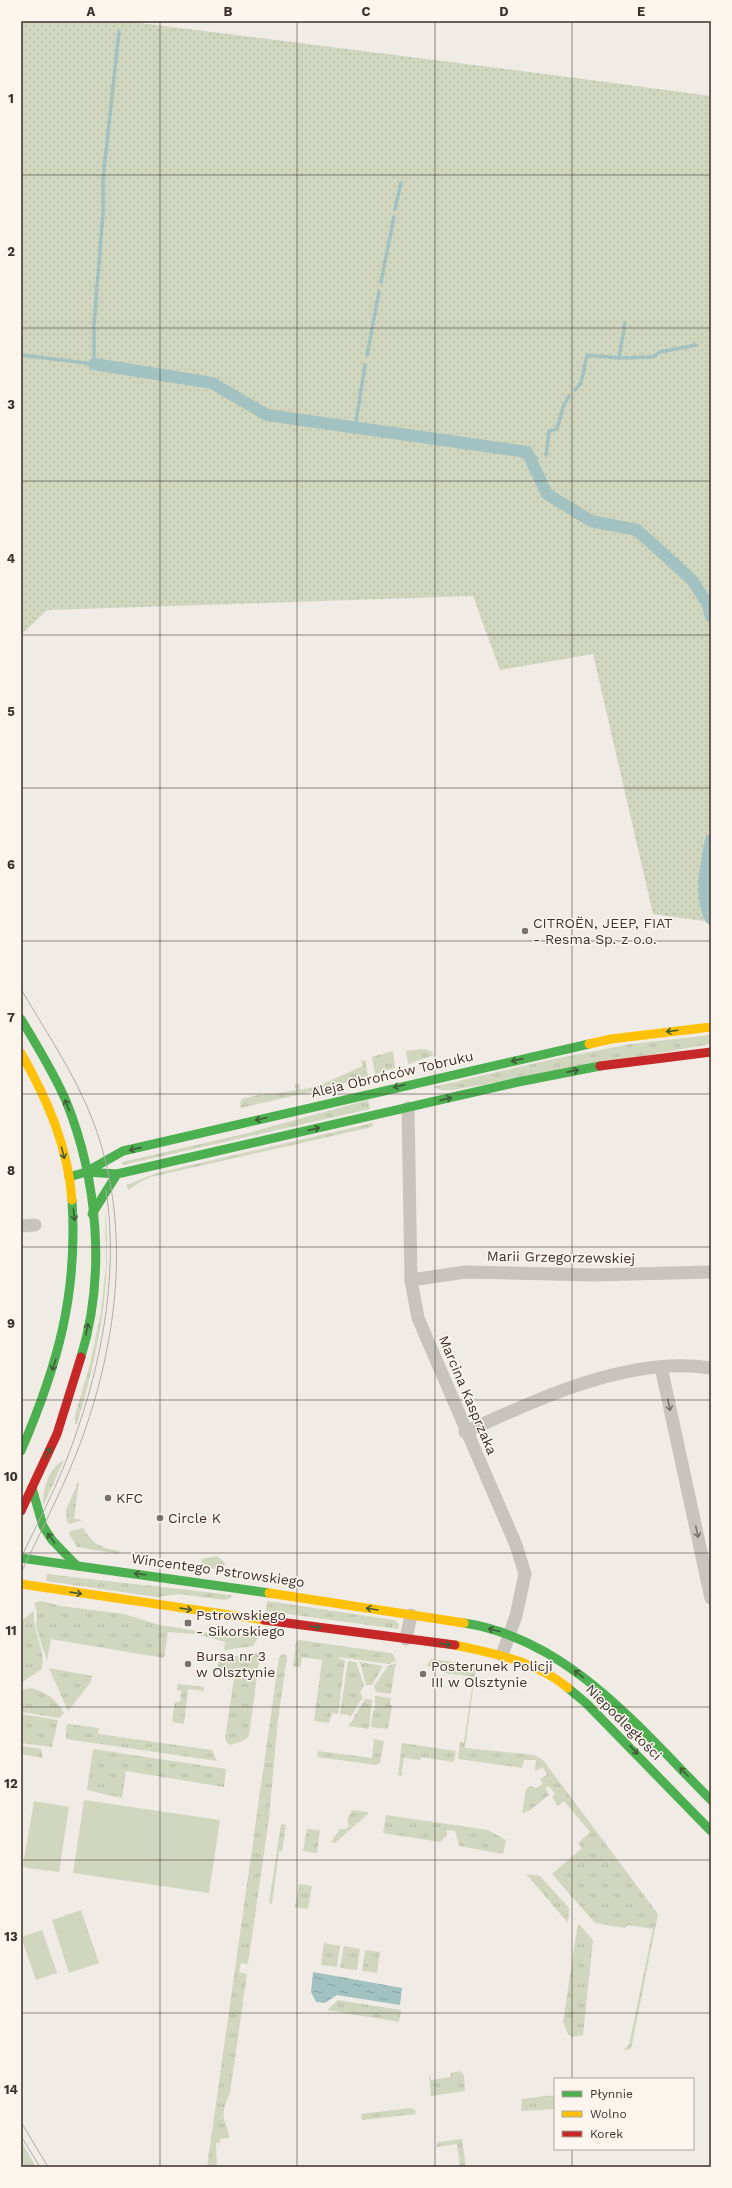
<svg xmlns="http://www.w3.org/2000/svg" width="732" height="2188" font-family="'Work Sans',sans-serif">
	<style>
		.grass { fill: url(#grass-tufts) }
		.garden { fill: url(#garden-dots) }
		.pitch { fill: #d1d6bf }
		.water { fill: url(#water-ripples) }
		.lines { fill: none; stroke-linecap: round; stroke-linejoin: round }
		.stream { stroke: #a1c2c1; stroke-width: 3.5 }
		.canal { stroke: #a1c2c1; stroke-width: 12 }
		.street { stroke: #c9c3be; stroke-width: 13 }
		.fast { stroke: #4caf50; stroke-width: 9 }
		.slow { stroke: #ffc107; stroke-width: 9 }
		.jam { stroke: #c62828; stroke-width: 9 }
		.tram { stroke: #b1aca8; stroke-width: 1 }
		.oneway { stroke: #415c38 }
		.oneway2 { stroke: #7b726d }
		.grid { fill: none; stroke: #3b302b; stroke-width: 1; stroke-opacity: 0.55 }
		.poi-dot { fill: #7a716c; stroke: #fbf5ee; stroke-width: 1.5 }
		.labels { text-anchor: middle; stroke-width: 3; stroke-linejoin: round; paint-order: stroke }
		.poi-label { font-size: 14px; fill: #3b302b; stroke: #fbf5ee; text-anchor: start }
		.street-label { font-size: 14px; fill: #3b302b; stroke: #fbf5ee }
		.neatline { fill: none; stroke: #3b302b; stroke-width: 1.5 }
		.grid-label { font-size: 13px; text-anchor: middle; font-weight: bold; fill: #3b302b }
	</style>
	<defs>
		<pattern id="grass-tufts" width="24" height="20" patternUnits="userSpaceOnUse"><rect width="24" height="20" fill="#d1d6bf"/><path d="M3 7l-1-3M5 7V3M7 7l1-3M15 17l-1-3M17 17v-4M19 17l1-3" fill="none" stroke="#b4b8a4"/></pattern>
		<pattern id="garden-dots" width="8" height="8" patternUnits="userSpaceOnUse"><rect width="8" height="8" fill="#d1d6bf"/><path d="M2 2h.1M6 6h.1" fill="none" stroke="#b4b8a4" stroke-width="1.8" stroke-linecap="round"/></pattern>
		<pattern id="water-ripples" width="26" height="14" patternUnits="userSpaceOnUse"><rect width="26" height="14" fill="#a1c2c1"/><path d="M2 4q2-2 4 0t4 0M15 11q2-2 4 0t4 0" fill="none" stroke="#849e9d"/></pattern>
	</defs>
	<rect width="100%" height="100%" fill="#f0ebe5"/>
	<!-- grass -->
	<g class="grass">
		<polygon points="711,1035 711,1044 452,1090 441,1090 433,1087 549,1060 631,1044"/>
		<polygon points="424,1049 431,1051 434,1055 408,1064 406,1051"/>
		<polygon points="393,1051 395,1068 375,1074 372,1057"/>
		<path d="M365,1060L368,1076L325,1089L240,1108L241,1100C258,1092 277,1095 296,1090L295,1085L299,1083L300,1090L318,1086L363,1066L361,1061Z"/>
		<polygon points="368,1100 370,1109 123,1165 122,1162 248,1133"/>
		<polygon points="373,1123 372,1127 151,1177 142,1181 128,1190 127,1185 157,1173"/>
		<path d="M105,1208C113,1282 98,1355 77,1424H75V1415L90,1364L101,1312L106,1265Z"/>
		<path d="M64,1460L43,1506C43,1489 48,1468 64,1460Z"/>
		<polygon points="79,1480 74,1519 83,1520 71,1524 67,1523 66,1510"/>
		<path d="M83,1528C92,1544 101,1548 119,1551V1554L77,1547L69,1534L70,1531Z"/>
		<polygon points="217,1556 224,1562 225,1566 221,1565 217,1569 201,1567 202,1559"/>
		<path d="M47,1574C108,1582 170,1587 231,1595V1598L225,1600L178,1594L157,1597L46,1581Z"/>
		<polygon points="41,1601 61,1606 124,1614 160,1625 215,1634 252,1634 258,1638 253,1646 224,1650 225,1642 196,1634 168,1632 164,1658 51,1639 47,1661 36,1627 37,1611 34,1603"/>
		<polygon points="267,1601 394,1620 399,1624 399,1627 397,1629 266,1611"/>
		<path d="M34,1611C32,1632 46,1649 42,1669L21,1683V1621Z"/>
		<polygon points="299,1640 390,1653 393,1654 396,1661 389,1664 339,1657 339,1659 345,1660 338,1714 332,1713 329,1723 314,1721 322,1660 302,1657 300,1667 293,1666 296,1642"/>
		<polygon points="251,1653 260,1654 249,1736 245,1740 231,1745 227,1743 225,1738 235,1672 217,1669 220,1657 240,1656"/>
		<path d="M282,1654L286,1655L287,1658L278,1719L269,1818L248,1964L241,1963L239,1972L247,1974L230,2093C227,2100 222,2111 224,2119C226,2126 229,2130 229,2138L220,2139V2143H216L217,2167H207L279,1658Z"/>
		<polygon points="431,1659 476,1665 475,1677 444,1673 444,1667 426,1666"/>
		<polygon points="348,1661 356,1662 364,1685 360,1692 363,1698 355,1708 356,1709 349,1718 350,1715 340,1714"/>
		<polygon points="360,1662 383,1666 372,1685 366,1685"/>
		<polygon points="397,1663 395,1667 391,1694 376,1692 374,1686 388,1666"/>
		<polygon points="49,1668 92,1676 91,1682 68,1711"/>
		<polygon points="473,1681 474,1681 465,1748 534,1755 543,1760 658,1914 631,2049 623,2050 629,2045 653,1929 628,1925 625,1928 595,1923 552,1874 582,1848 578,1843 590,1832 564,1801 558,1806 552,1797 555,1794 549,1786 545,1788 549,1795 529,1811 522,1813 526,1789 530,1786 536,1788 543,1784 540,1779 547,1775 543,1767 535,1771 536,1760 524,1760 522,1768 458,1759 460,1742 464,1742"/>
		<polygon points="178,1684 204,1687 204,1691 188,1689 184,1724 172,1722 175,1702 180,1702 181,1691 177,1690"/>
		<path d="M31,1688C46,1692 56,1699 64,1713L59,1718L21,1712V1690Z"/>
		<polygon points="375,1696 391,1698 390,1705 392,1705 388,1729 371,1727 373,1710 375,1710"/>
		<polygon points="365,1699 372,1700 369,1729 348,1726 355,1717 354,1717"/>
		<polygon points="21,1714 58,1720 52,1747 21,1743"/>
		<polygon points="69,1724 99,1728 98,1734 212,1750 217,1761 66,1739 66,1725"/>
		<polygon points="374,1739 384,1741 380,1763 376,1765 317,1757 318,1751 372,1758"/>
		<polygon points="402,1743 456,1751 454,1762 421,1757 420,1760 404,1758 401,1776 398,1775"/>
		<polygon points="21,1746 41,1749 43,1758 21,1754"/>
		<polygon points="93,1749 226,1769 224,1787 126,1771 122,1798 87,1790"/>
		<polygon points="352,1810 368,1812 368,1814 335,1843 331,1842 340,1829 346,1829 349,1826 347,1820"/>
		<polygon points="386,1815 488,1830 506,1840 503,1854 459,1846 455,1831 447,1830 447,1835 440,1842 383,1833"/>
		<polygon points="281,1824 286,1825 282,1851 279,1851 272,1904 269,1903"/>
		<polygon points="307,1829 320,1830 317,1853 303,1851"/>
		<polygon points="526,1874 540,1876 569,1908 568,1923"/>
		<polygon points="299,1884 312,1886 308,1909 295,1907"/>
		<polygon points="579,1924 593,1940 583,2035 572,2037 568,2034 563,2022 577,1929"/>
		<polygon points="324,1943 340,1946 337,1967 321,1965"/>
		<polygon points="344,1946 360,1949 357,1970 340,1968"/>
		<polygon points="365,1950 380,1952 377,1973 362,1971"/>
		<polygon points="338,2000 401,2010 399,2022 327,2010"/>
		<polygon points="460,2071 464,2075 465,2091 431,2096 429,2076 430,2076 431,2080 451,2077 450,2073"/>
		<polygon points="555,2095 555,2109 521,2111 522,2099"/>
		<polygon points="410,2108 415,2110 416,2114 362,2120 361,2114"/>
		<polygon points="462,2139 466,2167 460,2167 457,2144 436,2147 438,2142"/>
		<polygon points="21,2141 36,2167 25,2167 21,2160"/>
	</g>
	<!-- garden -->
	<polygon class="garden" points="21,21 124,21 553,75 711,96 711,922 653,914 593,654 500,670 473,596 47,610 21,635"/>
	<!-- pitch -->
	<g class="pitch">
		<polygon points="84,1800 220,1820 209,1893 73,1873"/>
		<polygon points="34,1801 69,1807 59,1872 26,1868 23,1865"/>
		<polygon points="81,1910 99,1963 69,1973 52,1920"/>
		<polygon points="42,1930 57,1973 36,1980 21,1937"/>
	</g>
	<!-- water -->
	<polygon class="water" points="313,1972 402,1988 400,2005 337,1995 325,2003 316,2002 311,1992"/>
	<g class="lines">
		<!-- stream -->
		<g class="stream">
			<polyline points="395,209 401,183"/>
			<polyline points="381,282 394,217"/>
			<polyline points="21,355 94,364 94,324 103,213 103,179 119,32"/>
			<polyline points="367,355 379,292"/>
			<polyline points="619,358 625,323"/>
			<polyline points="575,390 581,383 587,355 619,358 653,357 660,352 696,345"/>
			<polyline points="355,428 365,365"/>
			<polyline points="546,455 549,431 557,429 563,407 569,396"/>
			<polyline points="531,460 537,458"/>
		</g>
		<!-- canal -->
		<g class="canal">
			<polyline points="94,364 212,383 267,415 527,452 547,494 591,521 637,530 691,579 708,604 711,617"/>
			<path d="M711,840C706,864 699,897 711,919"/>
		</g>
		<!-- street -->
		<g class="street">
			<polyline points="408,1108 411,1280 418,1318 516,1545 525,1574 516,1616 502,1655"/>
			<polyline points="21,1226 35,1225"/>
			<polyline points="411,1280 465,1272 594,1275 711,1272"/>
			<polyline points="661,1367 711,1598"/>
			<path d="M465,1432C538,1399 630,1355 711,1368"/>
			<polyline points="406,1639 411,1615"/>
		</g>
		<!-- fast -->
		<g class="fast">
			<path d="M21,1019C37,1046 54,1073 66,1101C98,1180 106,1276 81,1357"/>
			<polyline points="86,1172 117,1174 518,1082 600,1066"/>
			<polyline points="69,1177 86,1172 123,1151 589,1044"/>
			<polyline points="92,1214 117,1174"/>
			<path d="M21,1451C58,1365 78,1294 72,1200"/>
			<polyline points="32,1488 43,1526 52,1540 77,1566"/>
			<polyline points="21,1558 269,1593"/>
			<path d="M464,1623C569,1639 640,1729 711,1800"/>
			<polyline points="568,1688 586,1703 711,1831"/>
		</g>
		<!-- slow -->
		<g class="slow">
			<polyline points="589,1044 611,1039 711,1027"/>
			<path d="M21,1053C47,1099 68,1146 72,1200"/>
			<polyline points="21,1584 264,1620"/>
			<polyline points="269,1593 464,1623"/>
			<path d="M455,1645C495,1654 536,1661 568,1688"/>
		</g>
		<!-- jam -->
		<g class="jam">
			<polyline points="600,1066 711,1052"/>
			<polyline points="21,1511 57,1434 81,1357"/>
			<polyline points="264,1620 455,1645"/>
		</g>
		<!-- tram -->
		<g class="tram">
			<path d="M21,989C46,1032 75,1074 93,1121C134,1229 117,1351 75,1457C59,1496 39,1535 21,1573"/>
			<path d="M21,1558C36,1526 53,1494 66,1461C99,1377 120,1280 106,1190"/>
			<polyline points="21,2122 48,2167"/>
			<polyline points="21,2136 40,2167"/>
		</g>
	</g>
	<!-- one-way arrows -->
	<defs><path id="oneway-shaft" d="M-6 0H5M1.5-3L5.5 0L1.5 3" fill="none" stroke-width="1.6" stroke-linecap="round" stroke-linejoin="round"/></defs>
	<g class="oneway">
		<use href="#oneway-shaft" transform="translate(672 1031) rotate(173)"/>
		<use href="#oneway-shaft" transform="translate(517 1060) rotate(167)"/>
		<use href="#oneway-shaft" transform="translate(573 1071) rotate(-11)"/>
		<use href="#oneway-shaft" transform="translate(399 1086) rotate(167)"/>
		<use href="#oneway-shaft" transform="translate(446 1099) rotate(-13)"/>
		<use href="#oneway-shaft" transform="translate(67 1105) rotate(-112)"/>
		<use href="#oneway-shaft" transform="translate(261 1119) rotate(166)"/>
		<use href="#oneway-shaft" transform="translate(314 1129) rotate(-13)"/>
		<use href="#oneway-shaft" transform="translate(135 1149) rotate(167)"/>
		<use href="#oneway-shaft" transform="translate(63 1153) rotate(76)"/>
		<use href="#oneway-shaft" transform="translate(74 1215) rotate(84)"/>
		<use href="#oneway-shaft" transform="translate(87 1329) rotate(-80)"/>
		<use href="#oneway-shaft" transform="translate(54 1365) rotate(109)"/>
		<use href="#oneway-shaft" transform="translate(48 1453) rotate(-65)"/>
		<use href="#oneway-shaft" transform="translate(51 1538) rotate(-126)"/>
		<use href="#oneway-shaft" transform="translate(140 1574) rotate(-173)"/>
		<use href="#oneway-shaft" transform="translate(76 1593) rotate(8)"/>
		<use href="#oneway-shaft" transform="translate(186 1609) rotate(8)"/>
		<use href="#oneway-shaft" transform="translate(372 1609) rotate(-171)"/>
		<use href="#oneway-shaft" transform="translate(315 1627) rotate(7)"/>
		<use href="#oneway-shaft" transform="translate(494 1630) rotate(-165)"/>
		<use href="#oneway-shaft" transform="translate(445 1644) rotate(8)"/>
		<use href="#oneway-shaft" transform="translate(579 1674) rotate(-141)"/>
		<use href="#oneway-shaft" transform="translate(634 1750) rotate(47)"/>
		<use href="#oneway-shaft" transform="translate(684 1772) rotate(-135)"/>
	</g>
	<g class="oneway2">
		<use href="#oneway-shaft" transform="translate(669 1405) rotate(78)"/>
		<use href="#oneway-shaft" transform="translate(697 1532) rotate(78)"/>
	</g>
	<!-- grid -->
	<path class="grid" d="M160,21V2167M297,21V2167M435,21V2167M572,21V2079M21,175H711M21,328H711M21,481H711M21,635H711M21,788H711M21,941H711M21,1094H711M21,1247H711M21,1400H711M21,1553H711M21,1707H711M21,1860H711M21,2013H711M572,2149V2167"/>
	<!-- markers -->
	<g class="poi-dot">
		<circle cx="525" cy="931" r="4"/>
		<circle cx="108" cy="1498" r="4"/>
		<circle cx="160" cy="1518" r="4"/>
		<rect x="184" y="1619" width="8" height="8" rx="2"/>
		<circle cx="188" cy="1664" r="4"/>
		<circle cx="423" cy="1674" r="4"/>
	</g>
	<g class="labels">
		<!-- poi labels -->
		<g class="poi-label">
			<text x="533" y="928">CITROËN, JEEP, FIAT<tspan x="533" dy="16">- Resma Sp. z o.o.</tspan></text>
			<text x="116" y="1503">KFC</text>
			<text x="168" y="1523">Circle K</text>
			<text x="196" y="1620">Pstrowskiego<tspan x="196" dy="16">- Sikorskiego</tspan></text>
			<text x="196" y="1661">Bursa nr 3<tspan x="196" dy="16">w Olsztynie</tspan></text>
			<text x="431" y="1671">Posterunek Policji<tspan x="431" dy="16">III w Olsztynie</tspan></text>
		</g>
		<!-- street labels -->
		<g class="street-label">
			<text transform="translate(392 1074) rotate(-13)" y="5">Aleja Obrońców Tobruku</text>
			<text transform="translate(561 1257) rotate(1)" y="5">Marii Grzegorzewskiej</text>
			<text transform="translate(468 1395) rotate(67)" y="5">Marcina Kasprzaka</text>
			<text transform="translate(218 1570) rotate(8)" y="5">Wincentego Pstrowskiego</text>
			<text transform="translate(624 1722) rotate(45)" y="5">Niepodległości</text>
		</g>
	</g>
	<!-- border -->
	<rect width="732" height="2188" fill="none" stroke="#fbf5ee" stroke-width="44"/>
	<!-- legend -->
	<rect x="554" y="2078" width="140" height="72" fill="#fbf5ee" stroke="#aea6a0"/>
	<rect x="562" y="2091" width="20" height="6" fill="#4caf50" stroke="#aea6a0"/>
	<text x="590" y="2098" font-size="12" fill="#3b302b">Płynnie</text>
	<rect x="562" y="2111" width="20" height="6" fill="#ffc107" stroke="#aea6a0"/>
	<text x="590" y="2118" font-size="12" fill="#3b302b">Wolno</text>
	<rect x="562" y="2131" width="20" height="6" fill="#c62828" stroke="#aea6a0"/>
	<text x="590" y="2138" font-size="12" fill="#3b302b">Korek</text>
	<rect x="22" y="22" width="688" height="2144" class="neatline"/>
	<g class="grid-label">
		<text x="91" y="16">A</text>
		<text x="228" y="16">B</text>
		<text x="366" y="16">C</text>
		<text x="504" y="16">D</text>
		<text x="641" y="16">E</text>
		<text x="11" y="103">1</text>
		<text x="11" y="256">2</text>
		<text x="11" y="409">3</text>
		<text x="11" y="563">4</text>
		<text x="11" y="716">5</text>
		<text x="11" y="869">6</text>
		<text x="11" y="1022">7</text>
		<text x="11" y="1175">8</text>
		<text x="11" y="1328">9</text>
		<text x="11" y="1481">10</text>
		<text x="11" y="1635">11</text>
		<text x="11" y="1788">12</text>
		<text x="11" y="1941">13</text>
		<text x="11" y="2094">14</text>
	</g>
</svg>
